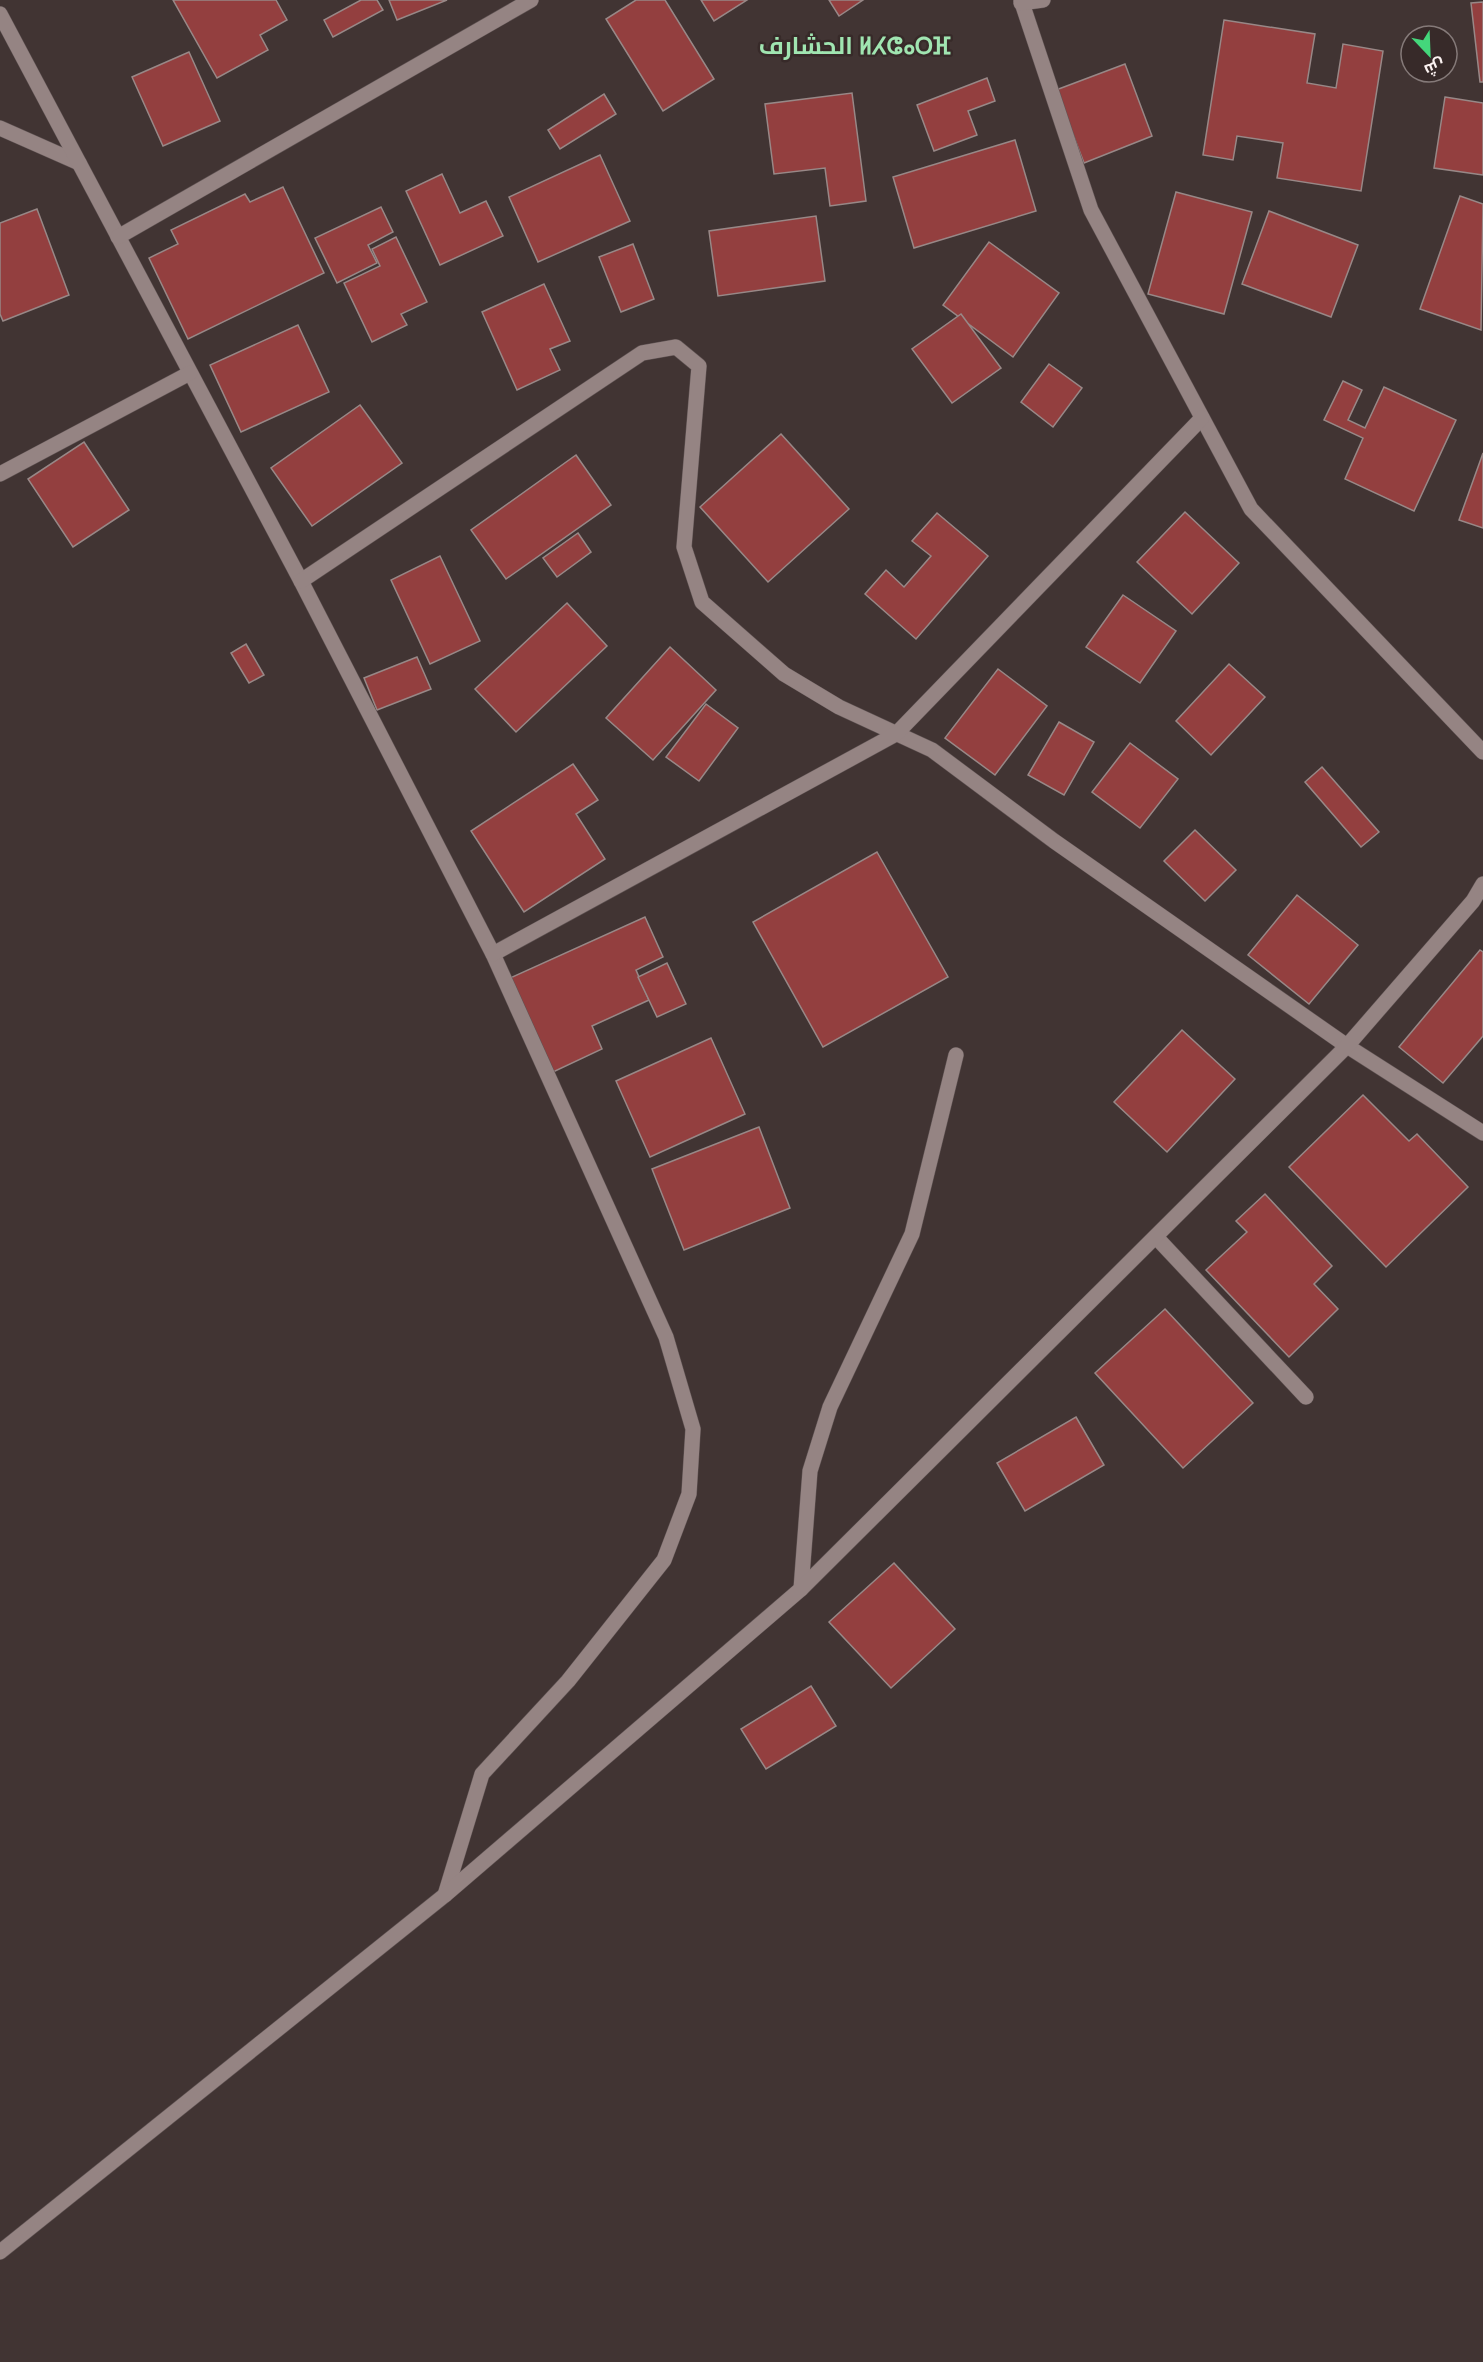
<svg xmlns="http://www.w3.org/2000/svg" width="1483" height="2362" font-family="'Golos Text',Cairo,'Noto Sans Tifinagh',sans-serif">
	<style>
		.building { fill: #933f3f; stroke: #988887; stroke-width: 1.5 }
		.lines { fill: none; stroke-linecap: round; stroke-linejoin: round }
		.service-casing { stroke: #5f5353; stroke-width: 16 }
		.minor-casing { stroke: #5f5353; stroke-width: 16 }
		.service { stroke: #958483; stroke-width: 15 }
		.minor { stroke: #958483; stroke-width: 15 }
		.labels { text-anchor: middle; stroke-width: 5; stroke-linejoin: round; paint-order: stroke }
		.quarter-label { font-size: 24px; font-weight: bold; fill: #a0e5b1; stroke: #372a29 }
	</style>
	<rect width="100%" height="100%" fill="#413433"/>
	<!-- building -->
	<g class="building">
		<polygon points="173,0 276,0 287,20 260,35 268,50 217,78"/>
		<polygon points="361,0 377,0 383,10 333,37 324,20"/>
		<polygon points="389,0 447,0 397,20"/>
		<polygon points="636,0 665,0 714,79 663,111 606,19"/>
		<polygon points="701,0 747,0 714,21"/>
		<polygon points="829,0 863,0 839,16"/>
		<polygon points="1483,2 1483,82 1480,82 1471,3"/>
		<polygon points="1224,20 1315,34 1307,83 1336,88 1343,44 1383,51 1361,191 1277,178 1283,143 1237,136 1233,160 1203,155"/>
		<polygon points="189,52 220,121 163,146 132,77"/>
		<polygon points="1125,64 1152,136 1084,163 1056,90"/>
		<polygon points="987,78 995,101 968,111 977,135 934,151 917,105"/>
		<polygon points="852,93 866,201 830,206 825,168 774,174 765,104"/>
		<polygon points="604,94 616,114 560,149 548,130"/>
		<polygon points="1445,97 1483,103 1483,175 1434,168"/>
		<polygon points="1015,140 1036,211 914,248 893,177"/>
		<polygon points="600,155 630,221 538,262 509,197"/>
		<polygon points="442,174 460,213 486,201 503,236 440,265 406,191"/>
		<polygon points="283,187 324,273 188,339 149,258 178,244 171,230 245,194 250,202"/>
		<polygon points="1176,192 1252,212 1224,314 1148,294"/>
		<polygon points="1460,196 1483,204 1481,330 1420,309"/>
		<polygon points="381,207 393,232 368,245 377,263 337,283 315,238"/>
		<polygon points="37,209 69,295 3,321 0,314 0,223"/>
		<polygon points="1269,211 1358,245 1331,317 1242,284"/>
		<polygon points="816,216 825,281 718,296 709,231"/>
		<polygon points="396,237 427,302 401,314 407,325 372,342 344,283 380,266 372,249"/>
		<polygon points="989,242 1059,293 1013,357 943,305"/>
		<polygon points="633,244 654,299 621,312 599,257"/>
		<polygon points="544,284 570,341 550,349 560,370 517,390 482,312"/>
		<polygon points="961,314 1001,368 952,403 912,349"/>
		<polygon points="298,325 329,392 241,432 210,365"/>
		<polygon points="1049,364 1082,388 1053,427 1021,402"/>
		<polygon points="1343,381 1362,390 1348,420 1365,428 1384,387 1456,420 1414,511 1345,479 1363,438 1324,420"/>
		<polygon points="360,405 402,463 312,526 271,468"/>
		<polygon points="781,434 849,509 768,582 700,507"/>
		<polygon points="84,442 129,510 73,547 28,479"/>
		<polygon points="1483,453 1483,528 1459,520"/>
		<polygon points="576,455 611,505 506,579 471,530"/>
		<polygon points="1185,512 1239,563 1192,614 1137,562"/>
		<polygon points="937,513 988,556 916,639 865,594 886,570 904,587 931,556 912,541"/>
		<polygon points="578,533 591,552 557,577 543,558"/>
		<polygon points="440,556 480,641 430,664 391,580"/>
		<polygon points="1123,595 1176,631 1140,683 1086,647"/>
		<polygon points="567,603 607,646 516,732 475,689"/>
		<polygon points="246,644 264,675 249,683 231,653"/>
		<polygon points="670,647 716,690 653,760 606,718"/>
		<polygon points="417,657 431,689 377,710 364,678"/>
		<polygon points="1229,664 1265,697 1211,755 1176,721"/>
		<polygon points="998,669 1047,706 995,775 945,738"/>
		<polygon points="706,704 738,728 699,781 666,757"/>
		<polygon points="1059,722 1094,742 1064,795 1028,775"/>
		<polygon points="1130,743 1178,779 1140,828 1092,792"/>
		<polygon points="573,764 598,800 576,814 605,859 524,912 471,831"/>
		<polygon points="1322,767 1379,832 1361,847 1305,782"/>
		<polygon points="1195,830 1236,870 1205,901 1164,861"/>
		<polygon points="877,852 948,977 823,1047 753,922"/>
		<polygon points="1297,895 1358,945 1309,1004 1248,955"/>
		<polygon points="645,917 663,957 636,970 649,1000 592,1026 602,1049 553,1072 510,978"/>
		<polygon points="1480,950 1483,952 1483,1036 1443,1083 1399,1047"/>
		<polygon points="667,963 686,1004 657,1017 638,977"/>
		<polygon points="1182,1030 1235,1079 1167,1152 1114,1102"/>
		<polygon points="711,1038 745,1114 650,1157 616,1081"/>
		<polygon points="1363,1095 1409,1141 1417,1134 1468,1187 1386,1267 1289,1167"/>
		<polygon points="759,1127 790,1208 684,1250 652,1169"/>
		<polygon points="1265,1194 1332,1266 1314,1284 1338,1309 1289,1357 1206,1270 1247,1232 1236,1221"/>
		<polygon points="1165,1309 1253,1403 1183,1468 1095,1373"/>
		<polygon points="1076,1417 1104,1465 1025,1511 997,1463"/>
		<polygon points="894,1563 955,1629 891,1688 829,1622"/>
		<polygon points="811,1686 836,1726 766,1769 741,1729"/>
	</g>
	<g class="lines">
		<defs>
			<g id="service">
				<polyline points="0,128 79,163"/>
				<polyline points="801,1589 810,1471 830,1407 912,1234 956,1055"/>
			</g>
			<g id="minor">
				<polyline points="1021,0 1091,210 1251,509 1483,752"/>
				<polyline points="1021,3 1043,0"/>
				<polyline points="0,14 301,581 493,954 666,1337 693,1429 689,1494 664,1560 568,1681 482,1774 445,1895"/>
				<polyline points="118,237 531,0"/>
				<polyline points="0,474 190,373"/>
				<polyline points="301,581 642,353 676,347 699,366 684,547 702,602 784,674 839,707 932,750 1054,841 1347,1046 1483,1133"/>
				<polyline points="493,954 896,734 1202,418"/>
				<polyline points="1156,1237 1306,1397"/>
				<polyline points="0,2252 445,1895 801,1589 1347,1046 1473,901 1483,884"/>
			</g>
		</defs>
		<!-- service casing -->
		<use href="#service" class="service-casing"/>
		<!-- minor casing -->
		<use href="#minor" class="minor-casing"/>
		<!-- service -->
		<use href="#service" class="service"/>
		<!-- minor -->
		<use href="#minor" class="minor"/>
	</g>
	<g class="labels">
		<!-- quarter labels -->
		<g class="quarter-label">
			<text x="855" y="54">الحشارف ⵍⵃⵛⴰⵔⴼ</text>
		</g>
	</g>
	<!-- north arrow -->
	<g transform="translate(1429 54) rotate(157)"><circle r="28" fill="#372a29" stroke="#857a79" stroke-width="1.5"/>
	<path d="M0-4.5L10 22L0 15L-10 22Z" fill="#44d77b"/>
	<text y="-9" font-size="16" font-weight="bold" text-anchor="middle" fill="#fbf2f1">ش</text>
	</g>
</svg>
